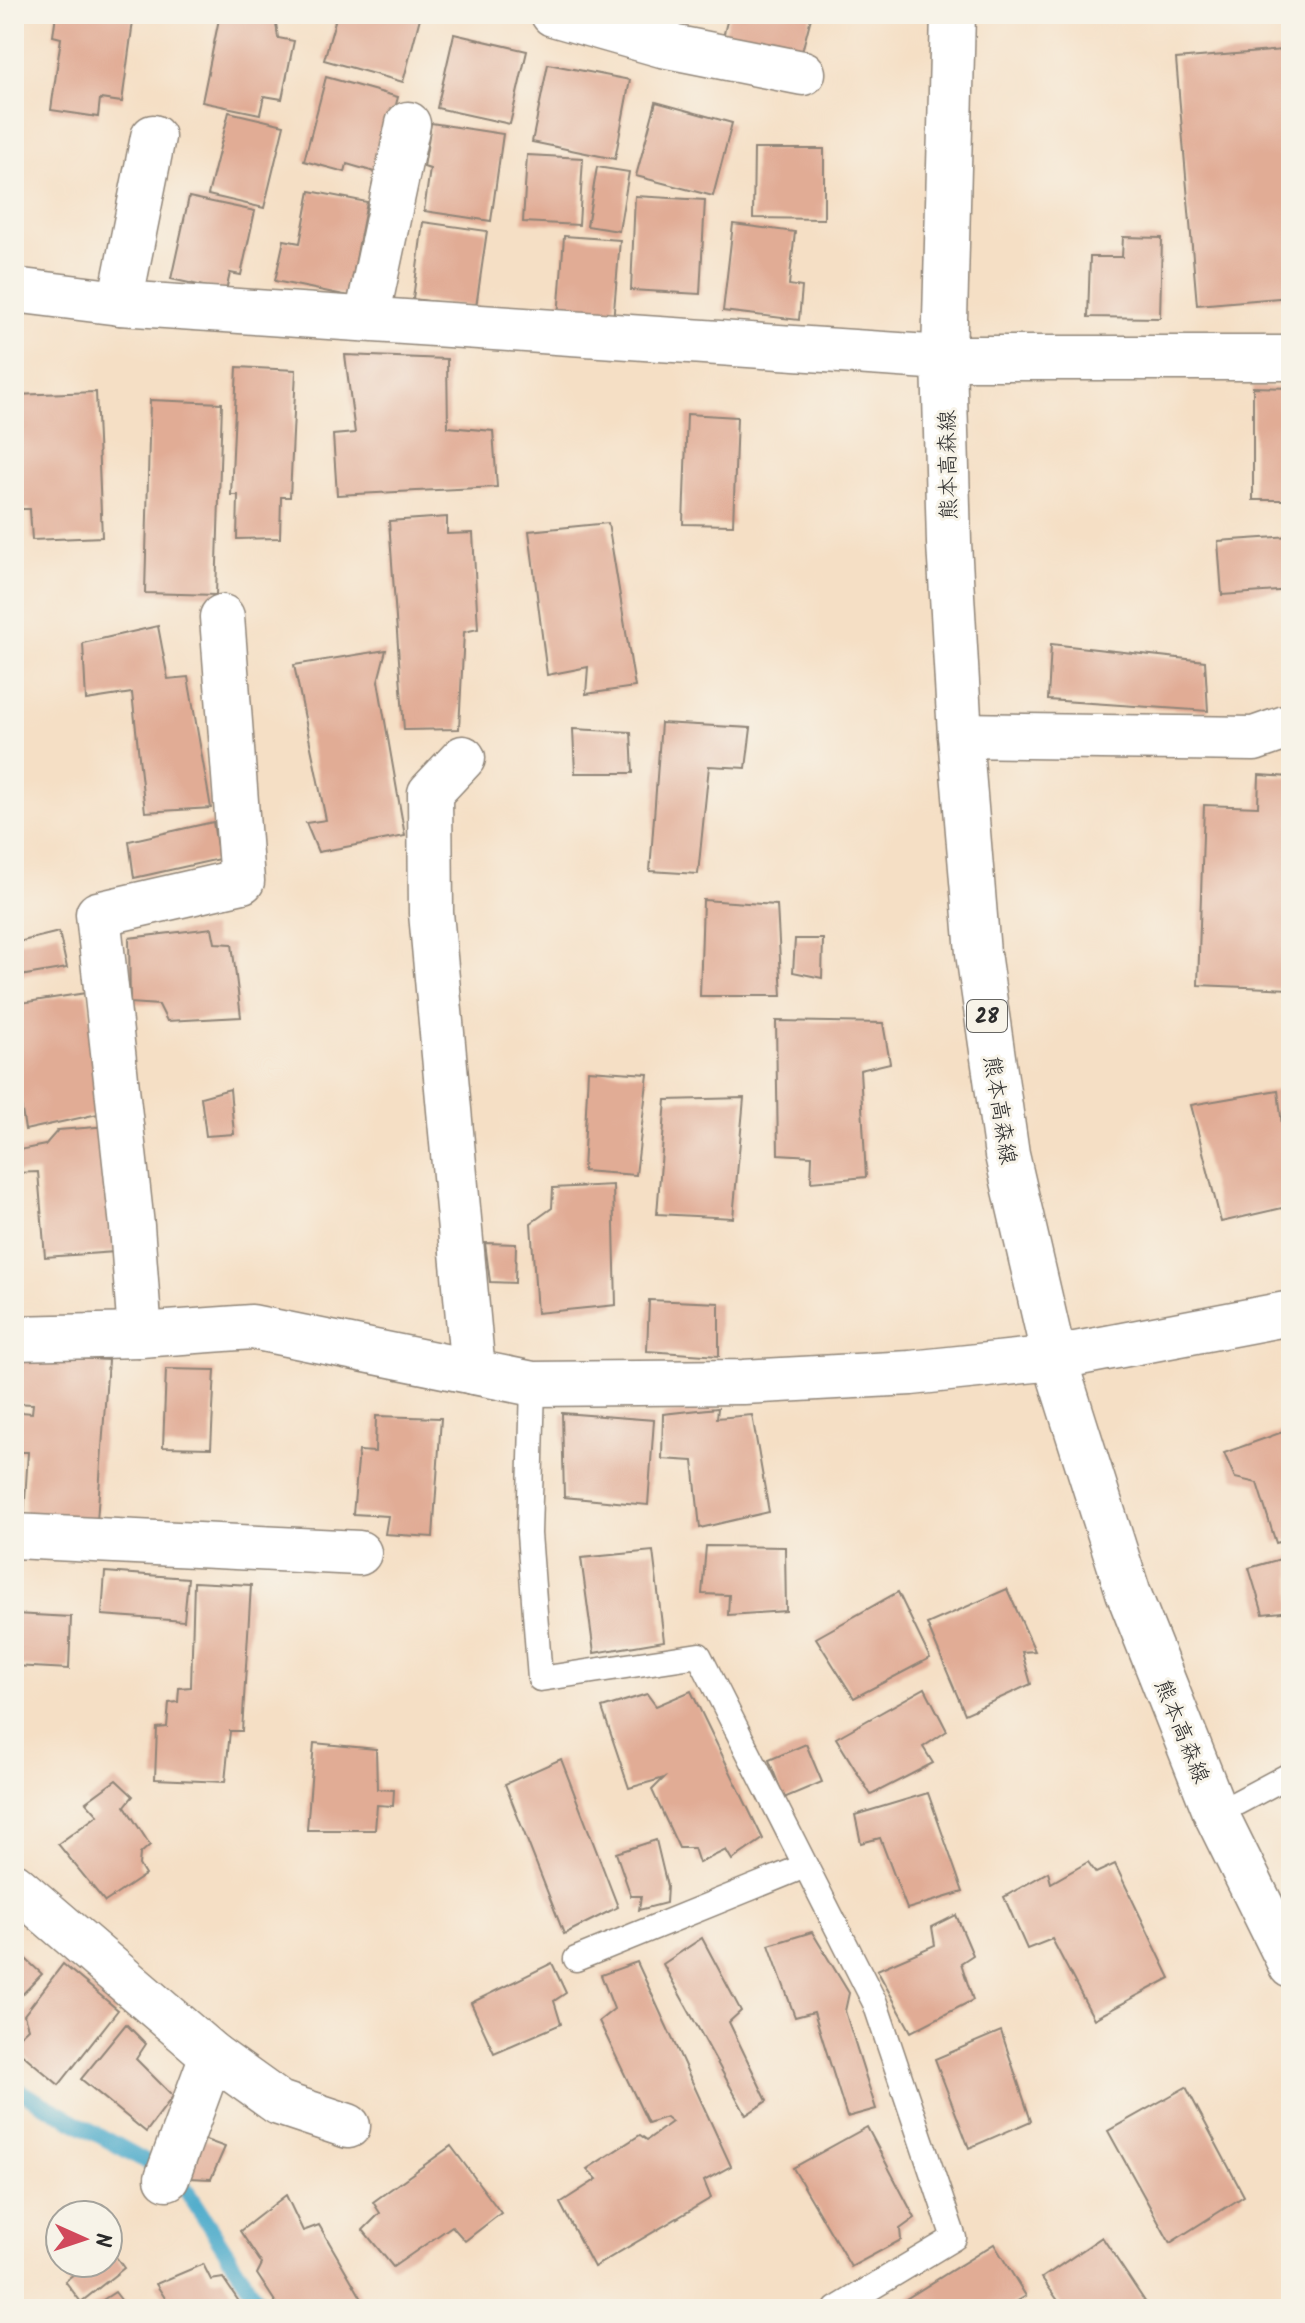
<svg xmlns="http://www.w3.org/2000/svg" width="1305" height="2323" font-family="Kalam,'Klee One',sans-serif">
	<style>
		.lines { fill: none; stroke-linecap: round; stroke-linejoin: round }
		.stream { stroke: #4caacb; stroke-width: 16 }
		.building { fill: #e1ac95 }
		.service-casing { stroke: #908578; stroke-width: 27 }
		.minor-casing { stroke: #908578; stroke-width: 47 }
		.primary-casing { stroke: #908578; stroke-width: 47 }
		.service { stroke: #fff; stroke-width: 24 }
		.minor { stroke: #fff; stroke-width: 44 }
		.primary { stroke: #fff; stroke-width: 44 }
		.labels { text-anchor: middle; stroke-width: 6; stroke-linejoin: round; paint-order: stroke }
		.shield { fill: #f7f3e8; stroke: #686764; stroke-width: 2 }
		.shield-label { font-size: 20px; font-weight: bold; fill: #2b2b2b }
		.street-label { font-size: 22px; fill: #2b2b2b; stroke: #f7f3e8 }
	</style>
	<rect width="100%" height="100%" fill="#f7f3e8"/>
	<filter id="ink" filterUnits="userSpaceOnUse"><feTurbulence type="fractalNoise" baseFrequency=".0125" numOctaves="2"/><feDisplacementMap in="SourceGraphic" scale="16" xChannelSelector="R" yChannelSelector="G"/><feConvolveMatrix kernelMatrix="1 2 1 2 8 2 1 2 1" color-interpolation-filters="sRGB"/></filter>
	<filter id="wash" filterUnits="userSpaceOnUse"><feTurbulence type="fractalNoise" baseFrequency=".006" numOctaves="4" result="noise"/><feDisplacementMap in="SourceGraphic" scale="32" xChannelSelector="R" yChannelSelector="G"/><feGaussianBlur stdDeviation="1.8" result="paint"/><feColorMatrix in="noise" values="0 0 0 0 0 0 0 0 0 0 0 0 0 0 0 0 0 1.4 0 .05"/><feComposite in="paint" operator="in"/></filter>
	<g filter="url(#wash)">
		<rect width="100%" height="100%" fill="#f5dfc5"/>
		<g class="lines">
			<!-- stream -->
			<polyline class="stream" points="14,2088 142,2159 186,2190 263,2309"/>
		</g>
		<g id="blocks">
			<!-- building -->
			<g class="building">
				<polygon points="56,14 134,14 122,102 100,99 98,117 51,110 61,38 53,36"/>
				<polygon points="220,14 237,14 276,23 278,38 294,41 282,99 264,96 260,114 202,102"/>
				<polygon points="337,14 421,14 403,82 324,60"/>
				<polygon points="729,14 812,14 800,59 723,37"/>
				<polygon points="454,34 527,51 510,124 437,108"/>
				<polygon points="1283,50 1291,143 1291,297 1197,305 1176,59"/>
				<polygon points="548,64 630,80 615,159 532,142"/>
				<polygon points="326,77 398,97 378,173 347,164 345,172 304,161"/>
				<polygon points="656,102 732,123 713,196 636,176"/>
				<polygon points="229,112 284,125 264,208 208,195"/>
				<polygon points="431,123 503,134 491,221 424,211 430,169 424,167"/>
				<polygon points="754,149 824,149 824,219 753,218"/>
				<polygon points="527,155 583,158 579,225 523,222"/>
				<polygon points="597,167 629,172 619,231 587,226"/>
				<polygon points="310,191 367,202 349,296 275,281 284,240 300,243"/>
				<polygon points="635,196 705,200 700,294 631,290"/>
				<polygon points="189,197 255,211 241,275 230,273 226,291 171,279"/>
				<polygon points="423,222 487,231 476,307 413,299"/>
				<polygon points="733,224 795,232 789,285 802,287 799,320 723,311"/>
				<polygon points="564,236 620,240 613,322 558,318"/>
				<polygon points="1123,237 1162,238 1160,318 1088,317 1090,257 1122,257"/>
				<polygon points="345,355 447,359 448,427 493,431 497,487 337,495 333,435 355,433"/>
				<polygon points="237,367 296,370 290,497 281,497 280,538 237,539 238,495 231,495"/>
				<polygon points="1253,387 1291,388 1291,500 1253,500"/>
				<polygon points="96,392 102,537 32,540 30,509 14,509 14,395"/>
				<polygon points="150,400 222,403 216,595 145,593"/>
				<polygon points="687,414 737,417 733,525 683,524"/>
				<polygon points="447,517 447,534 473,533 478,629 464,632 459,729 404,730 389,521"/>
				<polygon points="608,523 635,687 586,694 588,667 547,675 529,531"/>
				<polygon points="1291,536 1291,590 1222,595 1218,541"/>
				<polygon points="158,626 168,679 188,677 211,808 145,812 132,693 86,700 83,643"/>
				<polygon points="1051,644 1205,661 1208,711 1048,700"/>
				<polygon points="386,650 378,681 405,836 318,852 306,823 326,820 294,665"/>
				<polygon points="661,723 751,728 746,768 709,766 698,874 650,871"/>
				<polygon points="573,729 631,732 633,773 575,773"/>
				<polygon points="1259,775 1291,777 1291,989 1198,985 1204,805 1258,807"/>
				<polygon points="213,822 219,859 134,878 129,841"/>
				<polygon points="703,900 777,905 782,996 700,996"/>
				<polygon points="212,928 215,943 232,944 241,1017 167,1021 159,1005 130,1003 129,938"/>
				<polygon points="59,932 67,968 14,977 14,943"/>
				<polygon points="795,939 823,939 822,978 793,972"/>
				<polygon points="86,993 107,1112 25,1130 14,1058 14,1004"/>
				<polygon points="776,1021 883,1023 890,1063 860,1070 866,1177 811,1182 812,1156 778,1154"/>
				<polygon points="588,1070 648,1074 636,1175 583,1171"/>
				<polygon points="230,1089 234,1134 206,1136 201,1097"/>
				<polygon points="1278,1090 1291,1206 1221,1222 1191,1105"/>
				<polygon points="744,1098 733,1218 657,1214 666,1100"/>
				<polygon points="109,1126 115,1252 45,1257 38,1172 14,1173 14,1151 45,1145 58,1130"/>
				<polygon points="613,1185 616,1305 537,1313 531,1223 552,1208 553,1188"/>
				<polygon points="485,1243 516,1244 515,1283 490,1282"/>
				<polygon points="649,1300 719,1303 719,1356 647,1351"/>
				<polygon points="14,1354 108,1360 97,1522 24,1517 28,1452 18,1452 21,1412 32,1413 33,1404 14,1403"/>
				<polygon points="166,1369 215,1370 211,1448 163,1447"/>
				<polygon points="718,1408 717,1418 752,1415 769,1512 700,1528 693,1461 662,1459 663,1414"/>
				<polygon points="562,1413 654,1420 648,1505 564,1497"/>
				<polygon points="376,1416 441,1418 433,1537 385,1534 388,1516 353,1514 359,1451 375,1452"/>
				<polygon points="1291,1429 1291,1539 1276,1543 1257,1483 1235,1478 1224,1453"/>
				<polygon points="706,1546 785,1547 786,1611 728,1615 729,1595 702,1594"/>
				<polygon points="653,1551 664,1641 594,1653 581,1558"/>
				<polygon points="1291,1556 1291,1611 1263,1614 1249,1568"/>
				<polygon points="105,1572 188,1578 184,1621 102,1615"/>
				<polygon points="194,1582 251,1585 242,1731 230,1731 225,1782 155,1779 157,1728 167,1727 169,1703 178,1702 179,1688 191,1687"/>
				<polygon points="1007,1589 1035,1651 1022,1652 1031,1684 965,1714 927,1624"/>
				<polygon points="898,1592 930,1658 854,1698 816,1638"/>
				<polygon points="14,1614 71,1617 69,1669 14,1666"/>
				<polygon points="925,1688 947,1731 923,1747 933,1763 871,1795 836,1738"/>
				<polygon points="691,1691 763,1839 732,1860 726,1850 699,1863 694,1848 679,1848 652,1790 664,1778 629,1788 602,1708 647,1694 656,1706"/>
				<polygon points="314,1743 376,1749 377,1789 394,1790 393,1806 377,1805 375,1830 307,1830"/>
				<polygon points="806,1744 822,1782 784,1798 769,1760"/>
				<polygon points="561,1759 618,1907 564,1934 505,1784"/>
				<polygon points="116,1780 133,1796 125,1806 150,1845 140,1854 139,1865 145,1875 105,1902 58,1844 98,1815 86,1802"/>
				<polygon points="928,1793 963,1892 907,1909 880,1838 861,1843 855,1815"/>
				<polygon points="656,1840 667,1886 666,1903 639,1910 641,1896 631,1896 616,1853"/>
				<polygon points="1088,1862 1096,1873 1115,1864 1170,1978 1094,2019 1052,1939 1027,1949 1004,1897 1048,1872 1051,1883"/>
				<polygon points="956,1915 973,1955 961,1963 973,2000 911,2032 877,1970 935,1945 932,1927"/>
				<polygon points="812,1932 849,1993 845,2011 876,2109 847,2117 814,2012 795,2017 769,1945"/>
				<polygon points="702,1938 741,2011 729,2022 767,2101 746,2115 663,1964"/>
				<polygon points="14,1948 42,1974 14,2003"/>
				<polygon points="637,1962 731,2166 704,2181 711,2198 594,2267 560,2203 597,2179 587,2169 640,2135 647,2140 672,2122 666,2117 648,2123 599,2021 614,2009 601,1975"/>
				<polygon points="552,1963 566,1993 554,2001 561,2024 494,2053 471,2003"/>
				<polygon points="63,1964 118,2010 59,2085 14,2047 14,2041 28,2028 24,2015"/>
				<polygon points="126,2024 146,2044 136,2059 173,2096 146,2132 81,2079"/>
				<polygon points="1001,2031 1031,2121 969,2148 935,2059"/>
				<polygon points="1186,2087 1244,2196 1170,2243 1108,2131"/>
				<polygon points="867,2127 915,2218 900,2229 901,2240 851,2267 793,2168"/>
				<polygon points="203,2139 225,2147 211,2179 189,2178"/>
				<polygon points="451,2146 501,2213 465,2241 452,2226 393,2267 363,2230 380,2213 373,2202"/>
				<polygon points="286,2195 303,2231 319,2225 362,2299 348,2309 280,2309 257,2274 262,2264 240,2231"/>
				<polygon points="1102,2237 1150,2309 1064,2309 1042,2278"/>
				<polygon points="994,2244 1026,2296 1004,2309 890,2309"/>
				<polygon points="108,2246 124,2268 81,2302 65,2281 88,2263 108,2263"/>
				<polygon points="203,2264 211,2280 223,2278 244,2309 172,2309 156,2284"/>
				<polygon points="115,2292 128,2309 89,2309"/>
			</g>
		</g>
	</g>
	<g filter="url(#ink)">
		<use href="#blocks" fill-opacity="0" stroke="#908578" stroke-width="2"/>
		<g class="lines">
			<defs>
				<g id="service">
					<polyline points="662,45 670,14"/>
					<polyline points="533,1384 529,1534 540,1679 699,1655 875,2003 954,2238 836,2309"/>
					<polyline points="1216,1814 1291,1774"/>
					<polyline points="576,1959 805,1866"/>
				</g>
				<g id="minor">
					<polyline points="553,14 662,45 803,73"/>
					<polyline points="14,290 120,303 944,358 1291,358"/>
					<polyline points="120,303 153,137"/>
					<polyline points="367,318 408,124"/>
					<polyline points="960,735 1254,739 1291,726"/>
					<polyline points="463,758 430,793 431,913 473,1372"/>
					<polyline points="140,1335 132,1226 98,914 242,881 222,617"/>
					<polyline points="14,1338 140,1335 252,1327 533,1384 743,1382 911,1373 1054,1358 1291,1313"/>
					<polyline points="14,1536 359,1553"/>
					<polyline points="14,1885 212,2055 279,2103 348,2126"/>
					<polyline points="167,2178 212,2055"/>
				</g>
				<polyline id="primary" points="953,14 944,358 949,543 960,735 978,953 1007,1155 1054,1358 1128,1592 1216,1814 1291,1966"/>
			</defs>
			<!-- service casing -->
			<use href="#service" class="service-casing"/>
			<!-- minor casing -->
			<use href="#minor" class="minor-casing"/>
			<!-- primary casing -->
			<use href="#primary" class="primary-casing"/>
			<!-- service -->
			<use href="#service" class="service"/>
			<!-- minor -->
			<use href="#minor" class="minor"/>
			<!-- primary -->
			<use href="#primary" class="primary"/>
		</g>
	</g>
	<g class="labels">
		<!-- shield labels -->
		<rect class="shield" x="967" y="1000" width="40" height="32" rx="6"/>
		<g class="shield-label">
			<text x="987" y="1023">28</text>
		</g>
		<!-- street labels -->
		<g class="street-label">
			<text transform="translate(947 465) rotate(-91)" y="8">熊本高森線</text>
			<text transform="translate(1001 1110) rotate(81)" y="8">熊本高森線</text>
			<text transform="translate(1183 1731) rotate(68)" y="8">熊本高森線</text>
		</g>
	</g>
	<!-- margin -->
	<rect width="1305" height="2323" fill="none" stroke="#f7f3e8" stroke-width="48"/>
	<!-- north arrow -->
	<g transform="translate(84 2239) rotate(93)"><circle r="38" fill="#f7f3e8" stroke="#a5a39c" stroke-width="2"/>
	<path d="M0-6L14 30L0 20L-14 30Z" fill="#d1495b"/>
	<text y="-12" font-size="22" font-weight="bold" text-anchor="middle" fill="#2b2b2b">N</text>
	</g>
</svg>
